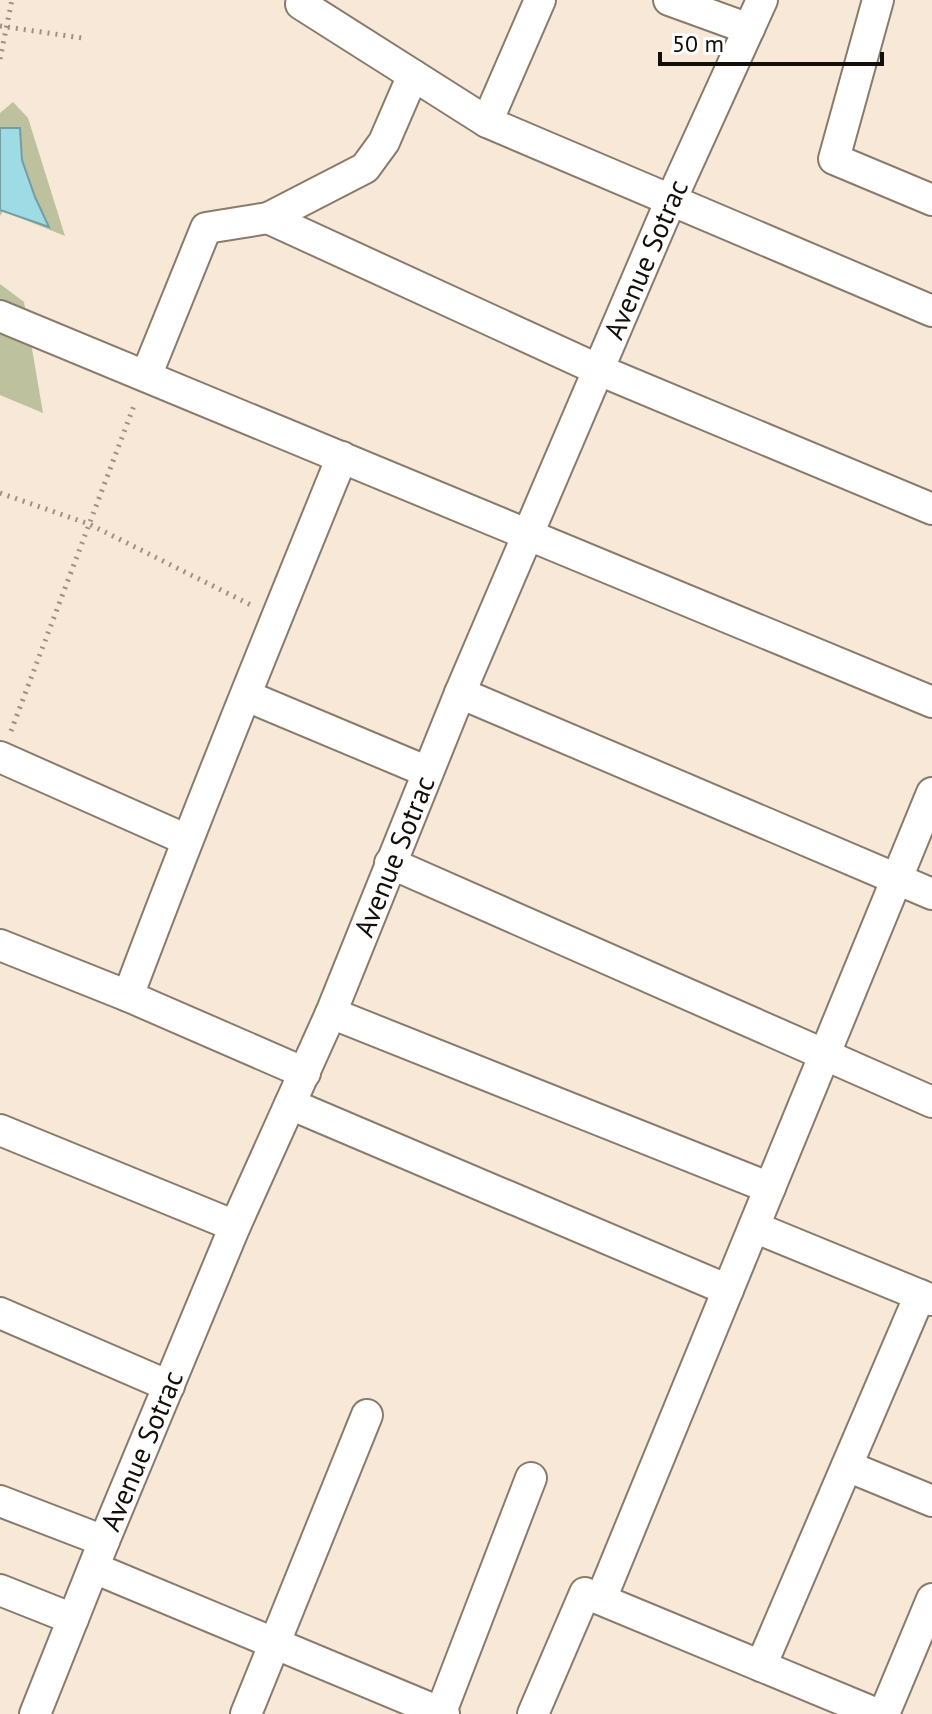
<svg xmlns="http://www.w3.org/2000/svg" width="932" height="1714" font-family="'PT Sans',sans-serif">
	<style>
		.green { fill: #bdc19e }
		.water { fill: #9edbe4; stroke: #749ea2; stroke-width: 2 }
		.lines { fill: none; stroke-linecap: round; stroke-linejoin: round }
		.minor-casing { stroke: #897b6c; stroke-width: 34 }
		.path { stroke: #9d9185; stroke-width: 5; stroke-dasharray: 2 6; stroke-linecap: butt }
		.minor { stroke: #fff; stroke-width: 30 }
		.labels { text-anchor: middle; stroke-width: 7; stroke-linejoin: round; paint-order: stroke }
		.street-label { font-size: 28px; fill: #130e08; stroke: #fff }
	</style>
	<rect width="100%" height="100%" fill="#f8e8d7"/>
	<!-- green -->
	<g class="green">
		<polygon points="13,102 28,118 65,236 3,211 0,216 0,113"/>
		<polygon points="0,284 24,302 43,413 0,395"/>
	</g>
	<!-- water -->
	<polygon class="water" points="0,128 20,128 22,160 35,197 49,227 0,210"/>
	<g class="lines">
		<defs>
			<g id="minor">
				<polyline points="669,0 749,29"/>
				<polyline points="878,0 834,159 932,200"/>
				<polyline points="301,4 487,122 932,311"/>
				<polyline points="487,122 540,0"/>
				<polyline points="268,218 365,168 384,142 413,75"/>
				<polyline points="0,316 932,702"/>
				<polyline points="146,376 206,228 268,218 599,370 932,509"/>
				<polyline points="460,693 932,894"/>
				<polyline points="247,696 428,772"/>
				<polyline points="0,757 187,840"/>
				<polyline points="390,863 932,1102"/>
				<polyline points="0,945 128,996 305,1073"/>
				<path d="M128,996C196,815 269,636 342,457"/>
				<polyline points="331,1013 770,1188"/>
				<polyline points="290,1104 728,1290"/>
				<polyline points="0,1130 235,1226"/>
				<polyline points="754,1227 932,1300"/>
				<polyline points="0,1313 169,1386"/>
				<polyline points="847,1466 932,1501"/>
				<polyline points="0,1501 104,1541"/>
				<polyline points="94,1568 444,1714"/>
				<polyline points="0,1590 73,1619"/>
				<polyline points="601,1599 932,793"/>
				<polyline points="761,1666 920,1295"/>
				<polyline points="441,1712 531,1478"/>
				<path id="s1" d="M35,1714L104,1541L235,1226L331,1013L460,693L671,200L762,0"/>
				<polyline points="246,1714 367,1415"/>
				<polyline points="533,1714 585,1593 877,1714"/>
				<polyline points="884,1714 932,1599"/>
			</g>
		</defs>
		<!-- minor casing -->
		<use href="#minor" class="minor-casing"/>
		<!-- path -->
		<g class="path">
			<polyline points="0,26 82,38"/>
			<polyline points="0,59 12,0"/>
			<polyline points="0,493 89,524 251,605"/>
			<polyline points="11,731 135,403"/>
		</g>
		<!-- minor -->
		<use href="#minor" class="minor"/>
	</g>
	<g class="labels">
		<!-- street labels -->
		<g class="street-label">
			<text dy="10" stroke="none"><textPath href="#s1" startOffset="1578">Avenue Sotrac</textPath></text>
			<text dy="10" stroke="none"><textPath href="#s1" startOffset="930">Avenue Sotrac</textPath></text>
			<text dy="10" stroke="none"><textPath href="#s1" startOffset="284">Avenue Sotrac</textPath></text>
		</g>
	</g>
	<!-- scale -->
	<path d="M660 52v12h222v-12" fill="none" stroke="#130e08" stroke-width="4"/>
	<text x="672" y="52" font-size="24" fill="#130e08" stroke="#ffffff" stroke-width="6" paint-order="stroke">50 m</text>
</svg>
